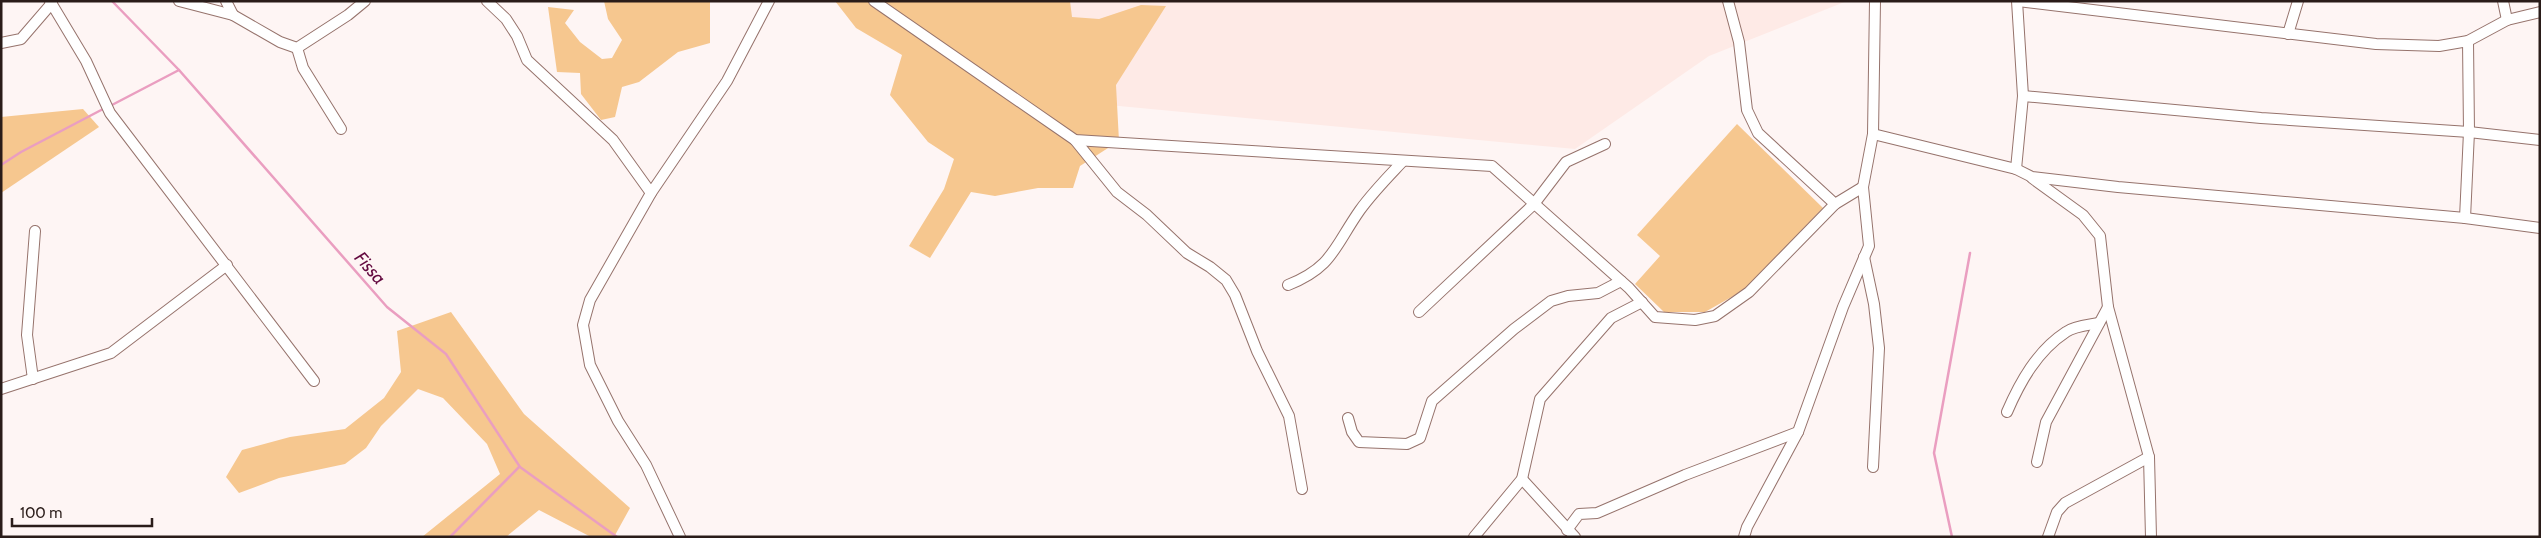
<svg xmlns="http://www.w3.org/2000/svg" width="2541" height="538" font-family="Cabin,sans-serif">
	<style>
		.built { fill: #feeae6 }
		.green { fill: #f6c78f }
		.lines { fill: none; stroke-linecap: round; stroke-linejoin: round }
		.stream { stroke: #ea9ec0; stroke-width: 2.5 }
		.minor-casing { stroke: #96736c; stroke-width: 12 }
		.minor { stroke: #fff; stroke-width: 10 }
		.labels { text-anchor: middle; stroke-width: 4.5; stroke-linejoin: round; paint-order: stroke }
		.water-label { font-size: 18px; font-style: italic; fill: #63093f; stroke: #fef5f4 }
	</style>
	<rect width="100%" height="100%" fill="#fef5f4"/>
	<!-- built -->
	<polygon class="built" points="905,1 1847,1 1709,56 1575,149 1077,102"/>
	<!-- green -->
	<g class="green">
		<polygon points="604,1 710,1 710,43 678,52 639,82 622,87 615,117 601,120 581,94 580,73 557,72 548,7 574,10 565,23 580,42 602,59 612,58 622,40 608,19"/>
		<polygon points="835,1 1070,1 1072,17 1099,19 1141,5 1166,6 1116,85 1119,141 1080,166 1073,188 1038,188 995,196 971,192 930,258 909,246 944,189 954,159 928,142 890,95 902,55 856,28"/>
		<polygon points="83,109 99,127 1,193 1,117"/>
		<polygon points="1737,124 1823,208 1744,290 1705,312 1664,312 1635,284 1660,256 1637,235"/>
		<polygon points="451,312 524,414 630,508 614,537 591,537 539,510 506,537 422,537 500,474 487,444 443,398 418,389 381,426 366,448 345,464 279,478 239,493 226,477 242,450 290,437 345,429 384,398 401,372 397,331"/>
	</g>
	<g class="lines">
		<!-- stream -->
		<g class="stream">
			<polyline points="112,1 179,70 387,307 446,354 520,467 617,537"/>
			<polyline points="110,106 179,70"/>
			<polyline points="1,165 21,152 105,108"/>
			<polyline points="450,537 519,467"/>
			<polyline points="1952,537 1934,453 1970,253"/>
		</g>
		<defs>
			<g id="minor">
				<polyline points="50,1 86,61 110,113 314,381"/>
				<polyline points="179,1 233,15 280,42 297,48 348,15 365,1"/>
				<polyline points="226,1 233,15"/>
				<polyline points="487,1 506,19 517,36 527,60 613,140 651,193"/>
				<polyline points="874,1 1075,140 1492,166 1629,288 1655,317 1695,320 1715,316 1749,292 1835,204 1863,187"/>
				<polyline points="1728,1 1739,42 1747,110 1758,133 1835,204"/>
				<polyline points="2018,1 2376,44 2439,46 2468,41 2507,20 2540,12"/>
				<polyline points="2503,1 2507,20"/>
				<polyline points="2288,34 2298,1"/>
				<polyline points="1,43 21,39 52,3"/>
				<polyline points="297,48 303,68 341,129"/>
				<polyline points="2023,96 2261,118 2469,132 2540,140"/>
				<polyline points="1873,134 2016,169 2032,177 2118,187 2465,218 2540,228"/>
				<polyline points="1075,140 1117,192 1147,215 1187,253 1210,267 1226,280 1235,295 1257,351 1289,416 1302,489"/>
				<polyline points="2016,169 2023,96 2017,1"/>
				<polyline points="2032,178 2083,215 2100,236 2108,307 2149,457 2151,537"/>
				<polyline points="2465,218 2469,132 2468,41"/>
				<polyline points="1864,257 1874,304 1879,348 1873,467"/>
				<path d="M1288,285C1333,267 1334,247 1360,210C1373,192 1388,177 1403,161"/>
				<polyline points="1419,312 1534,204 1566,162 1605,144"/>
				<polyline points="33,379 27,335 35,231"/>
				<polyline points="1,389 111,353 227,265"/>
				<path d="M2007,412C2020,382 2037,351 2066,332C2074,326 2089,325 2099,323"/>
				<polyline points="1348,418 1352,432 1359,442 1407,444 1420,438 1432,401 1514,329 1551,301 1568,296 1598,293 1621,281"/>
				<polyline points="2037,462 2046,422 2108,307"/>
				<polyline points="1522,479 1575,537"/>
				<polyline points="1567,530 1579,514 1597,513 1685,475 1798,432"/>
				<polyline points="680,537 646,465 618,421 590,365 583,325 590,300 651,193 727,81 769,1"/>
				<polyline points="1474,537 1522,479 1540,399 1611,318 1642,302"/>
				<polyline points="1744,537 1747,527 1798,432 1843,307 1869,246 1863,187 1873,134 1875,1"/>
				<polyline points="2048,537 2057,512 2065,503 2149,457"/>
			</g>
		</defs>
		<!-- minor casing -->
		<use href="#minor" class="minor-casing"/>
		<!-- minor -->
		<use href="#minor" class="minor"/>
	</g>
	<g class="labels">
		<!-- water labels -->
		<g class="water-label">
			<text transform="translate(370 268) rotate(49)" y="6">Fissa</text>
		</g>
	</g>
	<!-- border -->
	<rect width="2541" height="538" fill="none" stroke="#2a1c19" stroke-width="5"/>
	<!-- scale -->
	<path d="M12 518v8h140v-8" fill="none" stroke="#2a1c19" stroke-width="2.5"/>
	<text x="20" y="518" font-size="15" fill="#2a1c19" stroke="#fef5f4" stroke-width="4" paint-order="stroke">100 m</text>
</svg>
